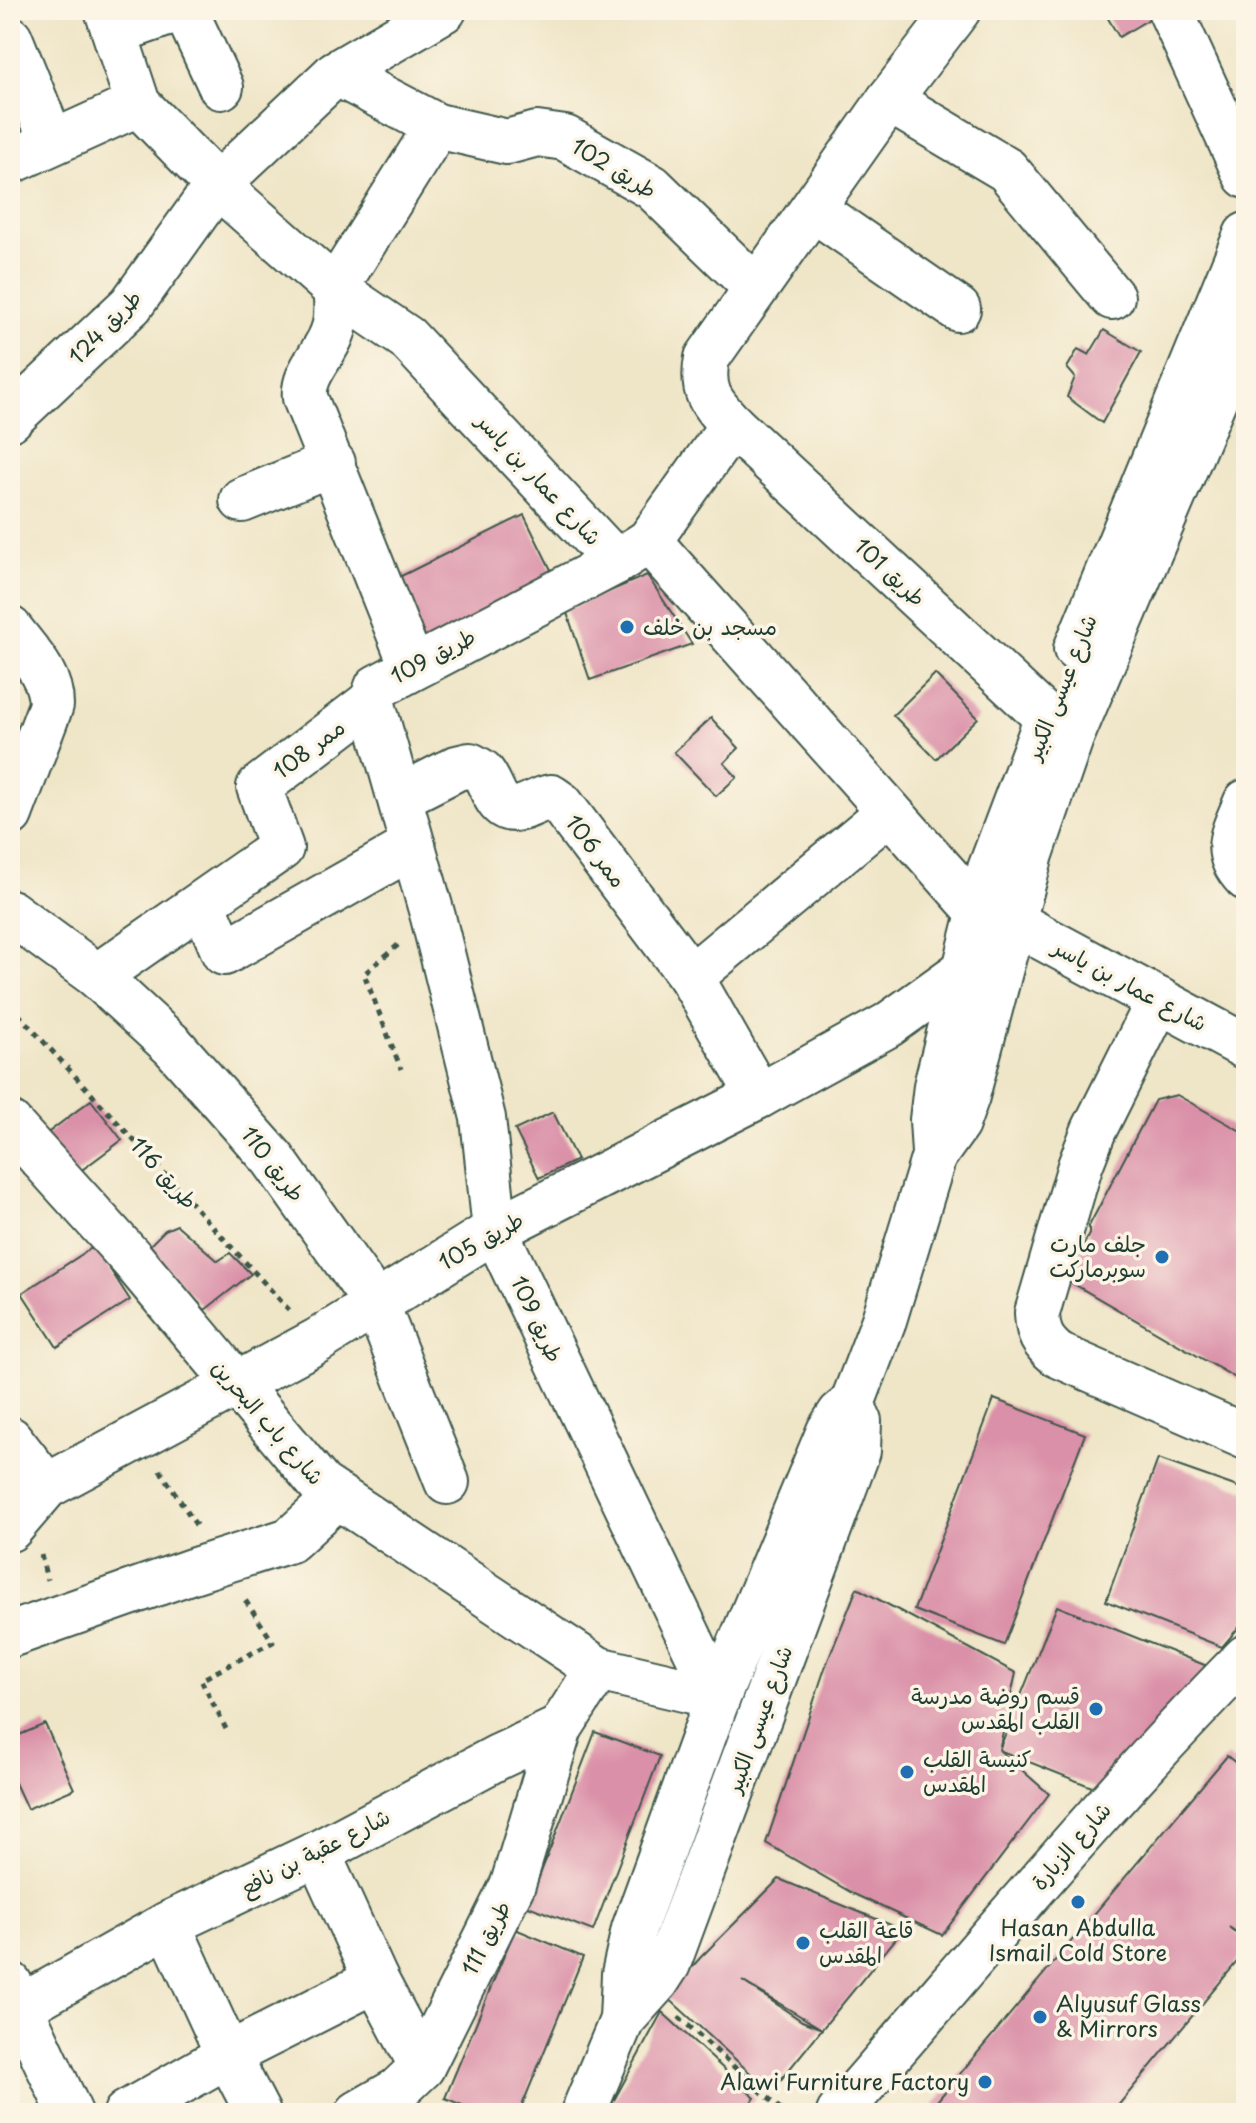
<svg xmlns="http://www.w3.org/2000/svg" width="1256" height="2123" font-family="'Playpen Sans','Playpen Sans Arabic',sans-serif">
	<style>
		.building { fill: #da90a8 }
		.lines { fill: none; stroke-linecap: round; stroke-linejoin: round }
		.minor-casing { stroke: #3e564a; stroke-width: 48 }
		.major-casing { stroke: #3e564a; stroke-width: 48 }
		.path { stroke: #3e564a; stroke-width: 5; stroke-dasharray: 6 6; stroke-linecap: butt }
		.minor { stroke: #fff; stroke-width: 44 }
		.major { stroke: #fff; stroke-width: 44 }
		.poi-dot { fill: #1f6fb2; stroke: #fcf5e5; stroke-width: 3 }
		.labels { text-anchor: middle; stroke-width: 7; stroke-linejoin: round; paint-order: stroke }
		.street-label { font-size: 22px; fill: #1f3d34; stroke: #fcf5e5 }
		.poi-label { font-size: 22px; fill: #1f3d34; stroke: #fcf5e5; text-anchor: start }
	</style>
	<rect width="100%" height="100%" fill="#fcf5e5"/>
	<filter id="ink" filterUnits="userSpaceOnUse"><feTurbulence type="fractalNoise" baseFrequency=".0125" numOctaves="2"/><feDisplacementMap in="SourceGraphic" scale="16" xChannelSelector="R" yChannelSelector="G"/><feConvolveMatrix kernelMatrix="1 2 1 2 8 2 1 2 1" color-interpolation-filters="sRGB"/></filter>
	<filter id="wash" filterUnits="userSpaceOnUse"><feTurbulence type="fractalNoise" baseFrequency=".006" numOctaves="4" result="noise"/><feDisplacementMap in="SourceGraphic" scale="32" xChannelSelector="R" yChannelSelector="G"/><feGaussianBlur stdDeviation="1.8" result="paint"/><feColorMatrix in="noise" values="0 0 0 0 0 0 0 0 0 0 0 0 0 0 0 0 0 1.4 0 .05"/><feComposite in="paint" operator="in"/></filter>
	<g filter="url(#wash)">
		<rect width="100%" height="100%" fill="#efe5c7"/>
		<g id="blocks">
			<!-- building -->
			<g class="building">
				<polygon points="1103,10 1151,10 1154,16 1119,37"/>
				<polygon points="1104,330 1141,352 1102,423 1067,397 1075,377 1067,368 1078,349 1089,355"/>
				<polygon points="524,515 558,584 419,653 385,584"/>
				<polygon points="647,575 692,644 590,680 566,610"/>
				<polygon points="935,674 978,718 936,759 893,715"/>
				<polygon points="711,718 739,748 724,763 737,777 716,796 674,752"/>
				<polygon points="1177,1095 1246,1134 1246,1384 1067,1280 1089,1234 1089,1226 1155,1100"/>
				<polygon points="91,1100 122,1140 75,1175 45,1135"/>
				<polygon points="553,1112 577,1160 539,1178 515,1130"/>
				<polygon points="177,1225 218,1261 230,1253 251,1274 205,1310 148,1247 165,1230"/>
				<polygon points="95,1246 130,1300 57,1347 22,1293"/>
				<polygon points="994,1399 1085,1434 1004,1645 914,1610"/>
				<polygon points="1158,1459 1246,1490 1246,1619 1222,1647 1106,1601"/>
				<polygon points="857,1588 1016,1673 999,1750 1057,1606 1212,1668 1102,1791 999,1750 1049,1794 942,1935 854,1894 766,1843 825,1668"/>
				<polygon points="45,1724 74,1789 27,1809 10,1772 10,1739"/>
				<polygon points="595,1732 660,1756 593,1931 528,1906"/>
				<polygon points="1246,1751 1246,1931 1242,1936 1229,1927 1246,1942 1246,1951 1112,2113 927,2113 1227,1756 1236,1763"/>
				<polygon points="779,1879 903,1930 822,2029 742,1981 802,2021 822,2029 771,2092 666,1996 701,1957"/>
				<polygon points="515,1929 583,1957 519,2113 481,2113 445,2098"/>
				<polygon points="662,2012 755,2098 744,2113 607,2113"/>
			</g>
		</g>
	</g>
	<g filter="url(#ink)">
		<use href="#blocks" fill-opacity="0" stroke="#3e564a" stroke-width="2"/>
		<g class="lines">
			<defs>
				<g id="minor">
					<polyline points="107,10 138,104 217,185 335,289 407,338 616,562 649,541 980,913"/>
					<polyline points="185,10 221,87"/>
					<path d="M958,10L889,100L707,358C701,391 710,402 732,425L1047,718"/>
					<polyline points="1170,10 1246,176"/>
					<polyline points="115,32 178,10"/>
					<polyline points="10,38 52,142"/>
					<polyline points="336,73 437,126 507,142 537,134 565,138 652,187 756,288"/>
					<polyline points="889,100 1007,170 1112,297"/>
					<polyline points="10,162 138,104"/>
					<polyline points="813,209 958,309"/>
					<polyline points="10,419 131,305 217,185 336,73 444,10"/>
					<polyline points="242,500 333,463"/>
					<polyline points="649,541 732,425"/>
					<polyline points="616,562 377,687 372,701 433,917 483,1118 495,1230 718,1697"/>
					<path d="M10,629C28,653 51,674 51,705L10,814"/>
					<path d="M412,666L305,398C302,375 324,355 332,334C338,320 337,305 335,289L437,126"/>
					<path d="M400,797L457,768L470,765C472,766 481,771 482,772C493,784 494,809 514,809C526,809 538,799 551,797L561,804L691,977L759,1096"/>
					<path d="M1246,802C1234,832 1220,851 1246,878"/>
					<polyline points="203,903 224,953 413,846"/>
					<polyline points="10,912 97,976 173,1046 273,1159 377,1305 447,1482"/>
					<polyline points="1015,923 1246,1047"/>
					<polyline points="97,976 281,848 259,787 372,701"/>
					<polyline points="691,977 889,812"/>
					<path d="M1159,1000L1094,1130L1080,1166L1037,1313C1038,1334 1042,1342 1058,1355L1246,1437"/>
					<polyline points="10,1124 131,1258 321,1485 598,1669 718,1697"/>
					<polyline points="10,1439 47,1486"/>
					<polyline points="10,1529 47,1486 317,1341 495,1230 759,1096 888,1025 966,969"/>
					<polyline points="10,1635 192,1571 290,1540 337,1497"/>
					<polyline points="318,1853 376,1980 422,2067"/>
					<polyline points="168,1924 228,2055 258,2113"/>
					<polyline points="10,1984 70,2113"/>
					<polyline points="10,2013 168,1924 318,1853 498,1757 560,1728 598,1669"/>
					<polyline points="126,2113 228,2055 376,1980"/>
					<polyline points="358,2113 398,2090 422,2067 513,1884 560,1728"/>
					<path d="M839,2113C973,1960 1103,1802 1246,1657"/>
				</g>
				<g id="major">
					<polyline points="1076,649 1246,235"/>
					<polyline points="934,1153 932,1120 936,1086 990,869 1045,723"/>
					<polyline points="622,2020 624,1974 634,1929 718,1697 829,1431 840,1414 852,1404 884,1320 934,1156 957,1124 967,1096 1031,854 1071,738 1246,325"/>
					<polyline points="583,2113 622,2020 657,1981 668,1964 858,1451 859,1421 852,1404"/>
				</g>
			</defs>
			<!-- minor casing -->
			<use href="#minor" class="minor-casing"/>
			<!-- major casing -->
			<use href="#major" class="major-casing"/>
			<!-- path -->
			<g class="path">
				<polyline points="398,945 364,974 401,1069"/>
				<polyline points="10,1005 290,1311"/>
				<polyline points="160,1470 198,1528"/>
				<polyline points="41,1555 47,1580"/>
				<polyline points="226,1729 201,1680 273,1642 243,1597"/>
				<polyline points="679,2017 785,2113"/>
				<polyline points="436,2106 453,2113"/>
			</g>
			<!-- minor -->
			<use href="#minor" class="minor"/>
			<!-- major -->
			<use href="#major" class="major"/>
		</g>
	</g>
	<!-- markers -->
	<g class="poi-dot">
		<circle cx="627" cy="627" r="8"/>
		<circle cx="1162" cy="1257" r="8"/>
		<circle cx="1096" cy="1709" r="8"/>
		<circle cx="907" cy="1772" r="8"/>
		<circle cx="1078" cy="1902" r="8"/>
		<circle cx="803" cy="1943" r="8"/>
		<circle cx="1040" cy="2017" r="8"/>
		<circle cx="985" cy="2082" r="8"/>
	</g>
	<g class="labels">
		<!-- street labels -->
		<g class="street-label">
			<text transform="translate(614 168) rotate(31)" y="8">طريق 102</text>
			<text transform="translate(105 327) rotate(-46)" y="8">طريق 124</text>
			<text transform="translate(539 479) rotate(47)" y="8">شارع عمار بن ياسر</text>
			<text transform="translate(890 572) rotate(43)" y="8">طريق 101</text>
			<text transform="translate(433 656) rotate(-28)" y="8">طريق 109</text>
			<text transform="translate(1061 687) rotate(-68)" y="8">شارع عيسى الكبير</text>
			<text transform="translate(309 749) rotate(-37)" y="8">ممر 108</text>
			<text transform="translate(596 851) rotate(53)" y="8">ممر 106</text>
			<text transform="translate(1130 985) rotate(28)" y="8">شارع عمار بن ياسر</text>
			<text transform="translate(273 1164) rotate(52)" y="8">طريق 110</text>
			<text transform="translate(164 1173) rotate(48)" y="8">طريق 116</text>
			<text transform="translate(481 1241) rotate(-30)" y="8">طريق 105</text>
			<text transform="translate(537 1319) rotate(65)" y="8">طريق 109</text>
			<text transform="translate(268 1422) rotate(49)" y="8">شارع باب البحرين</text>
			<text transform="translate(759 1719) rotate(-70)" y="8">شارع عيسى الكبير</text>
			<text transform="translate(1071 1846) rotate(-49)" y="8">شارع الزبارة</text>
			<text transform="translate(315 1852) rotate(-27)" y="8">شارع عقبة بن نافع</text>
			<text transform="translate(486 1938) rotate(-63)" y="8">طريق 111</text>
		</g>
		<!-- poi labels -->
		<g class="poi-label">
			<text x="643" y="635">مسجد بن خلف</text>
			<text x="1146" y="1252" text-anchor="end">جلف مارت<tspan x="1146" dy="25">سوبرماركت</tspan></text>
			<text x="1080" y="1704" text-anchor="end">قسم روضة مدرسة<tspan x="1080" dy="25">القلب المقدس</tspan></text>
			<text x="923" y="1767">كنيسة القلب<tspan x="923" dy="25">المقدس</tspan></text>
			<text x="1078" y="1936" text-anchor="middle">Hasan Abdulla<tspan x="1078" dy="25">Ismail Cold Store</tspan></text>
			<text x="819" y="1938">قاعة القلب<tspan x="819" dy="25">المقدس</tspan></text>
			<text x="1056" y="2012">Alyusuf Glass<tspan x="1056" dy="25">&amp; Mirrors</tspan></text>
			<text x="969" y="2090" text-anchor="end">Alawi Furniture Factory</text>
		</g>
	</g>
	<!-- margin -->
	<rect width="1256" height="2123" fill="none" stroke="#fcf5e5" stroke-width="40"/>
</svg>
